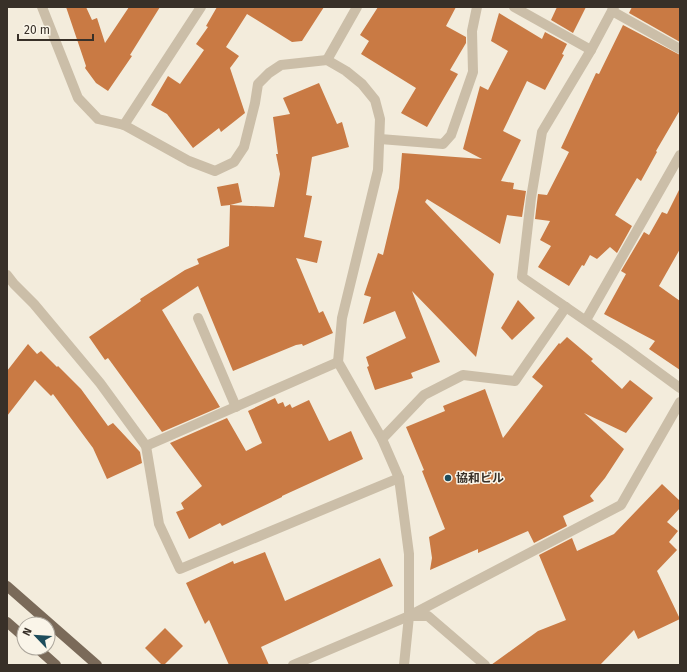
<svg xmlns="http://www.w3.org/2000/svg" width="687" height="672" font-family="'Fira Sans','Noto Sans JP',sans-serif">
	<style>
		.building { fill: #c97a44 }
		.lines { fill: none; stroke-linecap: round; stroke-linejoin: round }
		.lane { stroke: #cbbea8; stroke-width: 10 }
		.street { stroke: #cbbea8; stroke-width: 10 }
		.primary { stroke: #7a6a59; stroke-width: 10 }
		.poi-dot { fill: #1d4c5b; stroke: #faf5e9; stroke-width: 1.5 }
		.labels { text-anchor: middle; stroke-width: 3; stroke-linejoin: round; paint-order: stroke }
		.poi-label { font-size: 12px; font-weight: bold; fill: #383028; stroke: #faf5e9; text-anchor: start }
	</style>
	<rect width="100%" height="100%" fill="#f3ecdc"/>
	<!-- building -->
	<g class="building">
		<polygon points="66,7 86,7 92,20 97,18 105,43 129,7 160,7 130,55 132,56 108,91 96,83 85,68 86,66"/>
		<polygon points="217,7 324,7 302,41 292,42 247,14 226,47 239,56 230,68 245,113 221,132 219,128 193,148 167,114 151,105 168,76 180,84 204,50 196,44 208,27 206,26"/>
		<polygon points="378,7 456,7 446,26 466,37 466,43 450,70 458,74 427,127 401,113 416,88 361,54 369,41 360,35"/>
		<polygon points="557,7 586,7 573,33 551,20"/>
		<polygon points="632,7 680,7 680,42 629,13"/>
		<polygon points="499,13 542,39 545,32 567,44 562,54 564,55 545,90 527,81 503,131 521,140 501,181 514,183 513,189 526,191 522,217 507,215 500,244 427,199 425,202 494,274 476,357 412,291 440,362 411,373 413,378 375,390 367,367 369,366 366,357 406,338 395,311 363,324 371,297 364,295 378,253 383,255 399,188 402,153 482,159 463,149 480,86 488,90 508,51 491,41"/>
		<polygon points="623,25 680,55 680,110 656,151 657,152 641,181 637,178 615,215 632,226 617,253 610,247 597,259 590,255 584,266 582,265 569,286 538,267 551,246 540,240 550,221 535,219 538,194 547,195 569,152 561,148 596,73 599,74"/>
		<polygon points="319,83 337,124 342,122 349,147 312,157 306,195 312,196 304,237 322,241 317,263 296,258 319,313 323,311 333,333 303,346 302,344 296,345 233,371 198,286 162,310 220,407 162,432 108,358 105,360 89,337 141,301 140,299 185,270 199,264 197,259 229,246 230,205 221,206 217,187 238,183 242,202 230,205 274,207 280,174 276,154 278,154 273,117 290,114 283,98"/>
		<polygon points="680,188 680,249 659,286 680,301 680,370 649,349 655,341 604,314 626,274 621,271 644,232 649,235 662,212 667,214"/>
		<polygon points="518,300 535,318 512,340 501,328"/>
		<polygon points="567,337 593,359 591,361 622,389 630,380 653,398 626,433 584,413 624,449 605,478 590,496 594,501 563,516 567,526 534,543 528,531 478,553 478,549 430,570 432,558 429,537 445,529 422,471 424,470 406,427 445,411 443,406 485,389 503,438 543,386 532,377 559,343 560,344"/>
		<polygon points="28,344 37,354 41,351 57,367 58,366 81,389 108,426 113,423 140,452 142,463 107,479 93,448 53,394 51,396 35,380 7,416 7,371"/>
		<polygon points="275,398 278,404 283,402 285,407 290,404 292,408 309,400 329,441 351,431 363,459 282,496 282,497 222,526 220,523 189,539 176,512 184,509 181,503 202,486 170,443 227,418 246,451 262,443 248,411"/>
		<polygon points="662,484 680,501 680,508 667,522 678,531 669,542 677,550 657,571 680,619 638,639 634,630 600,665 491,665 538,631 566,620 539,555 572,538 577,551 614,534"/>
		<polygon points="265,552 285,601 380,558 393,586 261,647 269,665 229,665 209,620 205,624 186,583 233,561 234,564"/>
		<polygon points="165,628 183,646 164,665 162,665 145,648"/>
	</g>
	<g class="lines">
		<!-- lane -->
		<g class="lane">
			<polyline points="382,439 424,395 463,375 515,381 566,307"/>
			<polyline points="293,665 409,616"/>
		</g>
		<!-- street -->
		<g class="street">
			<polyline points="42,7 78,98 98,119 124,125 189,161 215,171 234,162 244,147 255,103 258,84 269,73 281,65 327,60 346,71 362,84 375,100 380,119 378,170 342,318 338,362 382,439 399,478 409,554 409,616 404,665"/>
			<polyline points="514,7 591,50"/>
			<polyline points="614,7 591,50 542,132 531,198 522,277 624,347 680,388"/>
			<polyline points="612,11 680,49"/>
			<polyline points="327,60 357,7"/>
			<polyline points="124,125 201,7"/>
			<polyline points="380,139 443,144 451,135 473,72 472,31 477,7"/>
			<polyline points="7,275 14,284 34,304 100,383 146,446 159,524 180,569 399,478"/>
			<polyline points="198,318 236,407"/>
			<polyline points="586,320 680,155"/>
			<polyline points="146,446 338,362"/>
			<polyline points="409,616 621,505 680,402"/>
			<polyline points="409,616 428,616 485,665"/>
		</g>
		<!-- primary -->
		<g class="primary">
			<polyline points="7,586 97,665"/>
			<polyline points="7,622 24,637"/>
			<polyline points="37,648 56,665"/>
		</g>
	</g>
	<!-- markers -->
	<circle class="poi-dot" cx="448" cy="478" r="4"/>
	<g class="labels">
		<!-- poi labels -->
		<g class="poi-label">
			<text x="456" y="482">協和ビル</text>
		</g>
	</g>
	<!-- border -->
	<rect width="687" height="672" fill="none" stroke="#383028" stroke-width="16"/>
	<!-- north arrow -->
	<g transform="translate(36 636) rotate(295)"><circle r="19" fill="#faf5e9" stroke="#aca69c"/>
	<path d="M0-3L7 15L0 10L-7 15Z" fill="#1d4c5b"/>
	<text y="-6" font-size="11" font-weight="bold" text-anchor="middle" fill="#383028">N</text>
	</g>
	<!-- scale -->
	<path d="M18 34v6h75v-6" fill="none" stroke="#383028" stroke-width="2"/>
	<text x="24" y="34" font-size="12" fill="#383028" stroke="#faf5e9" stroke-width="3" paint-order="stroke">20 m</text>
</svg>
